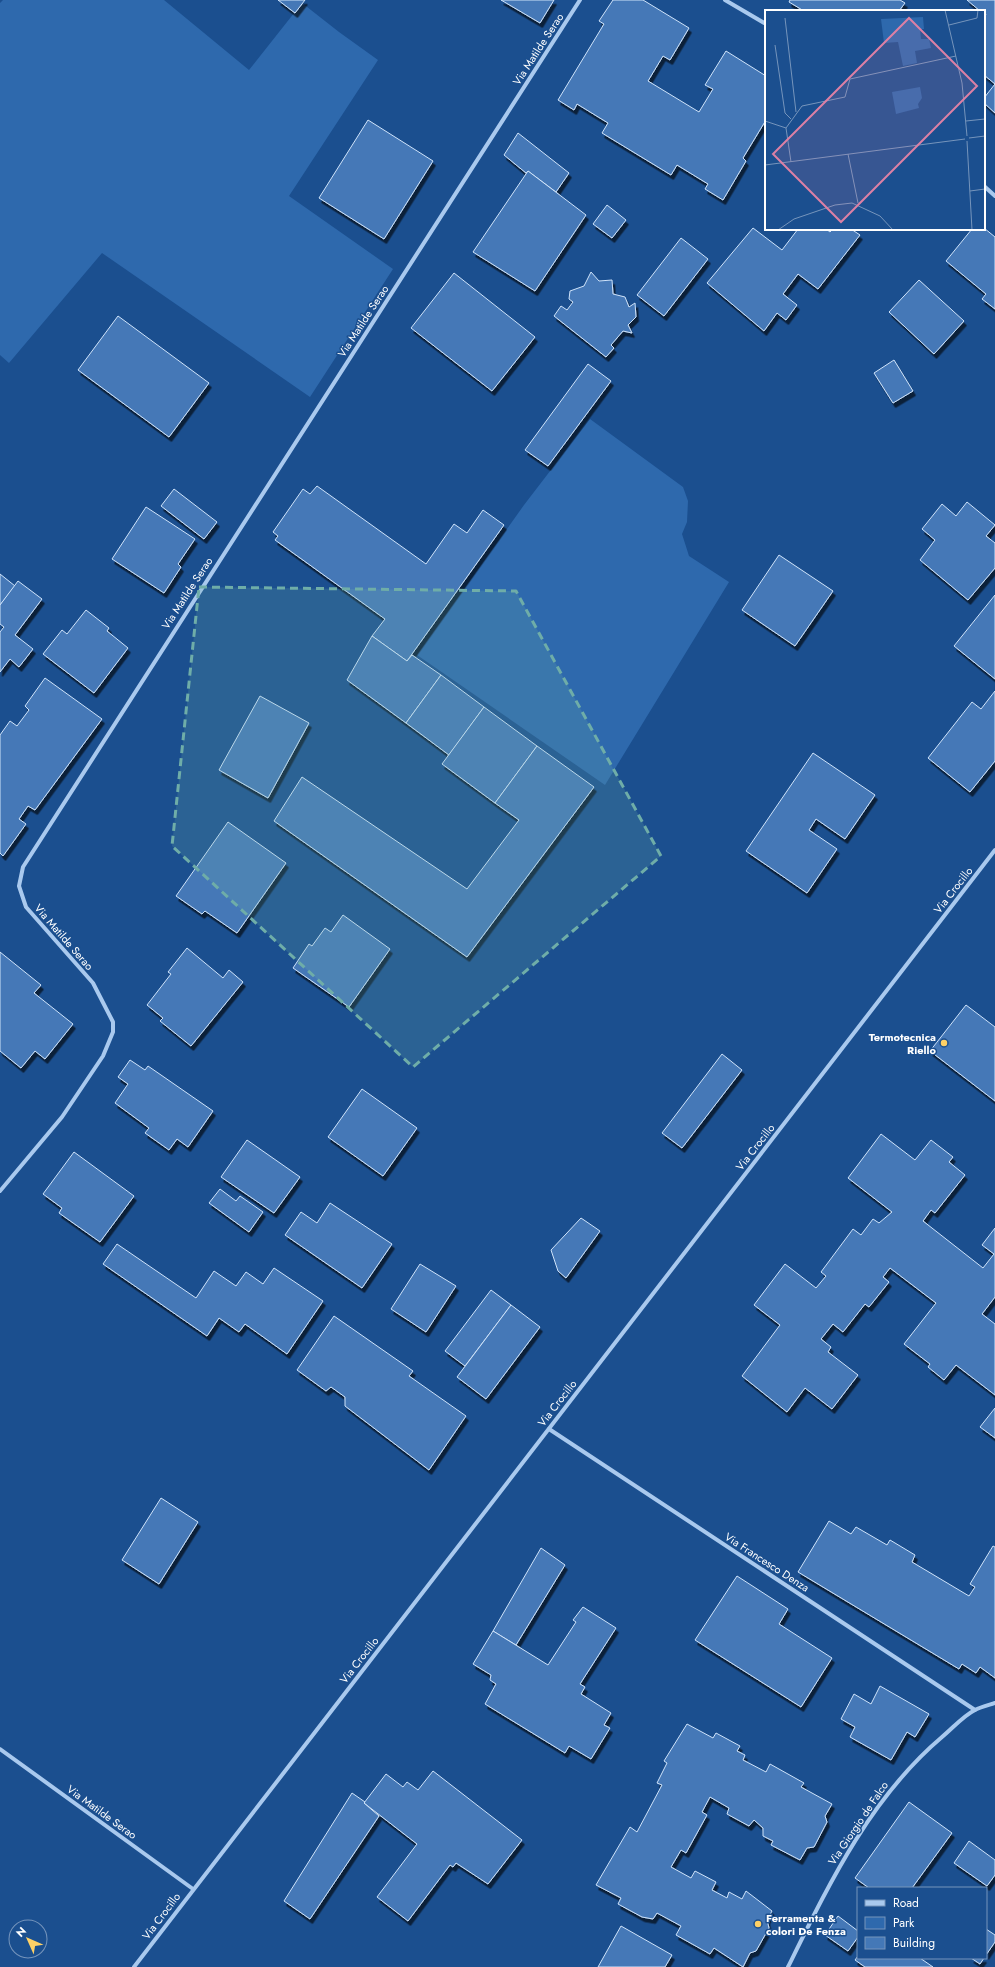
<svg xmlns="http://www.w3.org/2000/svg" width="995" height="1967" font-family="Jost,sans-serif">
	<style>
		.green { fill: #2e69ad }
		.building { fill: #4478b7; stroke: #cfe3fa; filter: url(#shadow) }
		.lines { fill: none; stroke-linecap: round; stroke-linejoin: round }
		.minor { stroke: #a9c9ee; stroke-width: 4 }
		.marked { fill: #6fada8; fill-opacity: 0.2; stroke: #6fada8; stroke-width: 3; stroke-dasharray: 8 5; stroke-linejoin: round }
		.poi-dot { fill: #ffd166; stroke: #1b4f8f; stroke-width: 1.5 }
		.labels { text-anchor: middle; stroke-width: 3; stroke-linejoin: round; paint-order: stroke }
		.street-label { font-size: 11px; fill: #fff; stroke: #1b4f8f }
		.poi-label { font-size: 11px; font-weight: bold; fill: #fff; stroke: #1b4f8f; text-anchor: end }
		.inset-road { fill: none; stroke: #7695bc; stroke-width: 1 }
		.view { fill: #dd80a5; fill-opacity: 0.15; stroke: #dd80a5; stroke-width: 2 }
		.inset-edge { fill: none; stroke: #fff; stroke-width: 2 }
	</style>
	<defs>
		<filter id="shadow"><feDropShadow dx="2.5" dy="4.5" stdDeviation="0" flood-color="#0009"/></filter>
	</defs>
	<rect width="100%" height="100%" fill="#1b4f8f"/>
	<!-- green -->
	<g class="green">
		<polygon points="3,0 164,0 249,70 302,3 339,32 378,60 289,196 393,269 310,397 102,253 9,363 0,355 0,3"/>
		<polygon points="590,419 683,487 688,501 687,522 682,534 689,556 729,582 605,785 417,655 524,505"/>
	</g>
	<!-- building -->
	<g class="building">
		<polygon points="278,0 305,0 295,13"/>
		<polygon points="501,0 554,0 540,23"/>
		<polygon points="613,0 643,0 689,28 670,60 663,56 648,81 699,112 713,89 705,85 726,51 766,76 766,120 743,158 746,161 723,200 705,189 708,184 677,165 671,175 602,133 608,123 577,104 574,110 558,100 604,24 599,21"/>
		<polygon points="790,0 900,0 905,3 899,11 804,11 789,2"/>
		<polygon points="967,0 995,0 995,84 984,75 984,17 986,15 984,11 980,11"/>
		<polygon points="995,84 995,113 984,103 984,98"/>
		<polygon points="368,120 433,161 384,239 319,198"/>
		<polygon points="518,133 569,173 556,192 528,171 526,173 504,155"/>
		<polygon points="528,171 586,215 535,291 473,252"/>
		<polygon points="607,205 626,220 612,238 593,224"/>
		<polygon points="753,228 782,250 798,229 826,229 830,232 833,229 851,229 860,235 818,289 798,274 783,294 797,305 786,320 777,313 764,331 707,283"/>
		<polygon points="984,228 995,237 995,309 982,299 986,294 946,261 972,229"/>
		<polygon points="681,238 708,259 664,316 637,295"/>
		<polygon points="591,272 599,281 612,280 613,294 625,297 629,307 635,303 636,317 628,325 632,333 623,331 611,345 614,348 606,357 554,316 561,306 567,310 573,302 569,299 570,291 584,286"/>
		<polygon points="454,273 535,337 492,391 411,328"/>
		<polygon points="919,280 964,321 934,354 889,312"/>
		<polygon points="118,316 209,383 169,437 78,370"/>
		<polygon points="894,360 913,391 893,403 874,373"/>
		<polygon points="588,364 611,381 548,466 525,450"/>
		<polygon points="317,486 426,564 454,524 467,533 483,510 504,525 407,661 372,636 385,619 275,540 278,536 273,532 303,489 310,494"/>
		<polygon points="174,489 217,522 204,539 161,506"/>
		<polygon points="967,502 995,525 986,536 995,543 995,568 968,600 920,560 935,540 922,529 942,504 956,516"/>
		<polygon points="146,507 195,539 178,564 181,567 164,593 112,559"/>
		<polygon points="779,555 833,591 795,646 742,610"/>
		<polygon points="0,574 15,586 0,605"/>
		<polygon points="18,581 42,599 15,635 33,649 19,667 10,659 0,672 0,632 4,627 0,624 0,605"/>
		<polygon points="995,595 995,679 954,646"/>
		<polygon points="86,610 109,628 107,631 128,648 94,693 43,654 62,630 67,634"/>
		<polygon points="372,636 407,661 412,655 441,675 406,723 347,680"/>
		<polygon points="441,675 484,707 449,755 406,723"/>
		<polygon points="45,678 102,719 35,810 28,806 19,819 26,824 3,856 0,853 0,735 10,721 17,726 29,710 25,706"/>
		<polygon points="995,691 995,761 970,792 928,758 972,702 981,709"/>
		<polygon points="260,696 309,723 268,798 219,770"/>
		<polygon points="484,707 537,746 495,803 442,764"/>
		<polygon points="537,746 594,787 467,957 274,821 302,777 467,889 519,820 495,803"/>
		<polygon points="813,753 875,795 845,839 816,819 809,830 837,849 807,893 746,851"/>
		<polygon points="228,822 286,863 237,933 205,911 202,914 176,896"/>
		<polygon points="343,915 390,949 349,1007 293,968 309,944 312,946 325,928 331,932"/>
		<polygon points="187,948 223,978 229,970 243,982 191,1046 160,1021 163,1018 147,1005 171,974 168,972"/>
		<polygon points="0,952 41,985 34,993 73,1024 45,1059 35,1051 21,1068 0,1051"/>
		<polygon points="966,1005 995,1027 995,1101 930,1051"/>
		<polygon points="722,1054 742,1070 682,1148 662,1133"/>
		<polygon points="130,1060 145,1070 148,1066 213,1111 188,1147 177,1139 169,1150 145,1133 149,1128 115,1103 128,1084 118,1077"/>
		<polygon points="362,1089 417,1128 383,1176 328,1137"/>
		<polygon points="881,1134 915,1160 931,1140 953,1157 949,1162 965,1175 935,1213 931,1210 923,1221 983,1268 994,1254 982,1245 995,1228 995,1297 982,1314 995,1324 995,1395 956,1365 944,1380 928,1367 930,1364 904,1344 936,1303 890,1268 883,1277 889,1282 869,1307 865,1304 843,1332 833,1324 821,1339 831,1347 828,1352 858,1375 832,1409 805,1388 787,1412 742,1376 780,1325 754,1305 785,1264 816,1288 826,1276 821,1272 853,1229 861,1235 873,1219 879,1223 892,1212 848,1178"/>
		<polygon points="247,1140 300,1177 274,1213 221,1177"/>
		<polygon points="74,1152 134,1196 100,1242 59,1213 62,1208 43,1194"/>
		<polygon points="220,1189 236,1201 240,1196 263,1212 249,1232 209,1203"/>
		<polygon points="330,1203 392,1244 362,1288 285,1235 301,1212 317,1223"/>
		<polygon points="581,1218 600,1231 566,1278 558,1271 551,1250"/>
		<polygon points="117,1244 196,1298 214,1271 236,1286 246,1272 263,1284 274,1268 323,1301 287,1354 245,1324 239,1332 219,1318 207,1336 103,1264"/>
		<polygon points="420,1264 456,1286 426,1332 391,1309"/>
		<polygon points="491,1290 511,1305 465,1366 445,1351"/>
		<polygon points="511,1305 540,1327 486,1399 457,1377"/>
		<polygon points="334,1316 413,1371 409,1376 466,1416 429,1470 345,1406 345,1397 331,1387 326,1391 297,1370"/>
		<polygon points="995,1408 995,1438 980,1427"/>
		<polygon points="161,1498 198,1522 159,1584 122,1560"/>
		<polygon points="829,1521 851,1534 856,1527 887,1545 890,1540 915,1555 912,1562 969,1596 975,1587 970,1584 993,1546 995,1547 995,1678 980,1667 976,1673 962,1664 959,1669 798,1572"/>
		<polygon points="541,1548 565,1565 516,1645 493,1631"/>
		<polygon points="737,1576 788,1609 779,1624 832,1658 801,1707 695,1640"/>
		<polygon points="583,1607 616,1628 580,1684 585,1687 581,1694 611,1713 604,1725 610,1728 591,1759 569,1746 565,1753 485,1704 496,1684 490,1680 491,1675 473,1664 493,1631 548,1665 576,1622 573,1620"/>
		<polygon points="880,1686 929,1714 915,1737 907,1732 891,1760 850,1737 855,1727 841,1719 854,1694 871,1704"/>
		<polygon points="687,1724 713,1738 716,1733 740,1746 737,1751 745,1755 743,1760 766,1772 770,1764 804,1783 801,1787 832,1804 825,1816 827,1822 814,1847 807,1848 800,1860 771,1845 773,1841 763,1836 763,1828 754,1820 749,1826 727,1814 729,1808 710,1797 702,1812 707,1815 686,1853 681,1850 671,1867 691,1878 695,1871 716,1882 712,1890 727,1898 729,1892 742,1899 746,1891 772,1911 767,1920 769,1928 756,1951 750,1953 743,1967 714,1948 710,1954 676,1935 681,1926 657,1913 653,1919 642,1917 618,1904 621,1898 596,1885 630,1827 637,1832 662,1785 657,1783 667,1763 664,1761"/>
		<polygon points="433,1771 522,1840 488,1884 456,1863 453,1867 450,1865 408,1921 377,1897 417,1844 364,1803 386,1774 403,1787 407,1782 418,1790"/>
		<polygon points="352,1793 365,1802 364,1803 379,1816 310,1919 284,1901"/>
		<polygon points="909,1802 952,1833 912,1888 869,1888 855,1878"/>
		<polygon points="969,1841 995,1860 995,1875 987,1886 954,1863"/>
		<polygon points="838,1916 858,1931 858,1937 848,1951 825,1935"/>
		<polygon points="621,1926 672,1955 665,1967 598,1967"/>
		<polygon points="986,1929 995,1935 995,1942 986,1955"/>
		<polygon points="858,1956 858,1958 920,1958 933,1967 865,1967 855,1960"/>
		<polygon points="971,1958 984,1958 980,1964"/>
	</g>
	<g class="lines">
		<!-- minor -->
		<g class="minor">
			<polyline points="725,0 766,24"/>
			<polyline points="984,186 995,196"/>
			<polyline points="0,1191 62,1117 103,1056 113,1032 113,1022 93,983 26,907 19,886 23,867 580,0"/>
			<polyline points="549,1429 975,1710"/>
			<polyline points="0,1749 193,1889"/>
			<polyline points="134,1967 995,850"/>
			<path d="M788,1967C829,1884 870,1798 942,1737C953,1728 963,1716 975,1710C981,1707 989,1705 995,1703"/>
		</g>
	</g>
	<!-- marked area -->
	<path class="marked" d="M199,587L516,591L661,856L413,1067L172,846Z"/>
	<!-- markers -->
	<g class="poi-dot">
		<circle cx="944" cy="1043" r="4"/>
		<circle cx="758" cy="1924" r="4"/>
	</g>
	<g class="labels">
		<!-- street labels -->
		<g class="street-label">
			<text transform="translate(538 49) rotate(-57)" y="4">Via Matilde Serao</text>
			<text transform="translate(363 321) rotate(-57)" y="4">Via Matilde Serao</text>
			<text transform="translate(187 593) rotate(-57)" y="4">Via Matilde Serao</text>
			<text transform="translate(953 890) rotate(-52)" y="4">Via Crocillo</text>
			<text transform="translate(64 937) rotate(49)" y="4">Via Matilde Serao</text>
			<text transform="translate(755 1147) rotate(-52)" y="4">Via Crocillo</text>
			<text transform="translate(557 1403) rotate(-52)" y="4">Via Crocillo</text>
			<text transform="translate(767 1562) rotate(33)" y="4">Via Francesco Denza</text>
			<text transform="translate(359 1660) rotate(-52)" y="4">Via Crocillo</text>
			<text transform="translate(102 1812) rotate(36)" y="4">Via Matilde Serao</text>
			<text transform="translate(858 1823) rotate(-56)" y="4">Via Giorgio de Falco</text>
			<text transform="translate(161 1916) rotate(-53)" y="4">Via Crocillo</text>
		</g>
		<!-- poi labels -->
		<g class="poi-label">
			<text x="936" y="1041">Termotecnica<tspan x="936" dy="13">Riello</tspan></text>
			<text x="766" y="1922" text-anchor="start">Ferramenta &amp;<tspan x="766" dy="13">colori De Fenza</tspan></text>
		</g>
	</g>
	<!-- overview -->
	<g transform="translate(765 10)">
		<rect width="220" height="220" fill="#1b4f8f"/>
		<path d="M158,7L159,19H155L156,29H164L166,38L150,41L152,53L138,56L133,32L119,33L116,9ZM155,77L157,88L153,94L154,98L131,104L127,82Z" fill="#2e69ad"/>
		<path class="inset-road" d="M180,0L197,73L202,126M20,8L31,102M184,15L212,8L213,0M10,35L20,103L26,109M0,111L21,118M201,111L220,109M204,128L220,126M202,131L207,220M83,144L93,193M26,152L21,118L37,96L80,87L85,69L191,46M0,155L200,129M205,181L220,179M13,220L29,209L70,195L87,193L115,206L128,220"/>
		<path class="view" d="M144,8L212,76L76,212L8,144Z"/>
		<rect width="220" height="220" class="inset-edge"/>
	</g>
	<!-- legend -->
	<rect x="857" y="1887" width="130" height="72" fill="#1b4f8f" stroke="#7695bc"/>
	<rect x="865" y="1900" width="20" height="6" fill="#a9c9ee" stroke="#7695bc"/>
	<text x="893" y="1907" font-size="12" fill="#ffffff">Road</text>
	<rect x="865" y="1917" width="20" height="12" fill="#2e69ad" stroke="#7695bc"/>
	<text x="893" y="1927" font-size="12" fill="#ffffff">Park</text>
	<rect x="865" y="1937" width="20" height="12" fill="#4478b7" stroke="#7695bc"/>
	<text x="893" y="1947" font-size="12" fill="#ffffff">Building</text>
	<!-- north arrow -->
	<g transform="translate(28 1939) rotate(315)"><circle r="19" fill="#1b4f8f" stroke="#7695bc"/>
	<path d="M0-3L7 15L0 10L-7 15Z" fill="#ffd166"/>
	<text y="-6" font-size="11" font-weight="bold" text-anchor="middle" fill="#ffffff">N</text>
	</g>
</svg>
